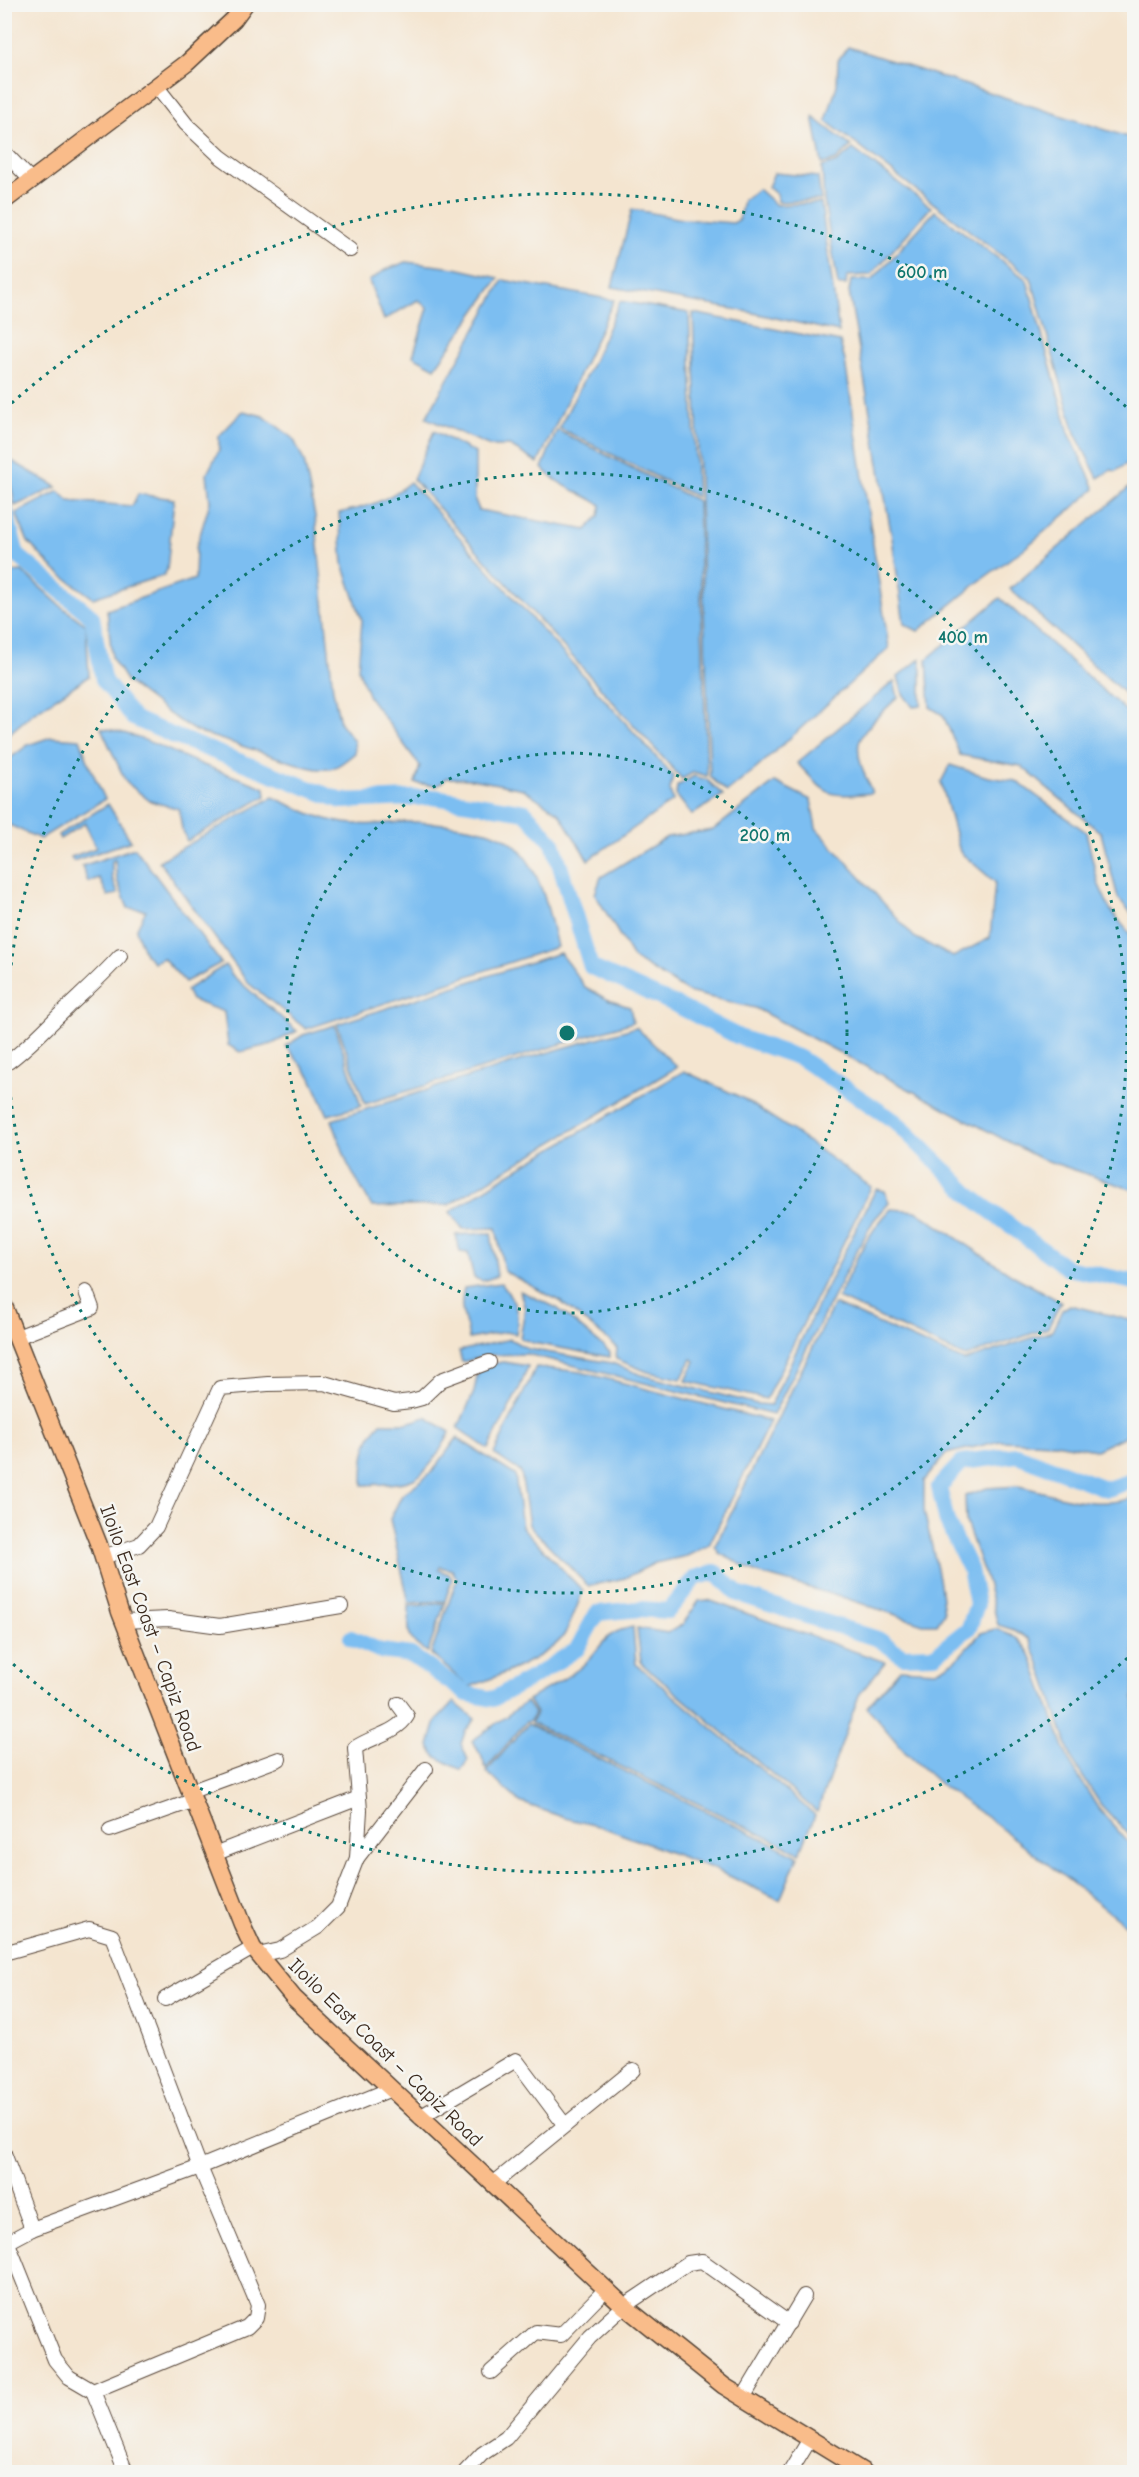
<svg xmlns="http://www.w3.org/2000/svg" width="1139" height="2477" font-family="'Comic Neue',sans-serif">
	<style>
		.water { fill: #7bbef1; stroke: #5b7488; stroke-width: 1.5 }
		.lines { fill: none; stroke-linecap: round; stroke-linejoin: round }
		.river { stroke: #7bbef1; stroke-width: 16 }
		.minor-casing { stroke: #574639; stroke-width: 16 }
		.major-casing { stroke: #574639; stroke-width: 19 }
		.minor { stroke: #fff; stroke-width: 14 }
		.major { stroke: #f9bc8a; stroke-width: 16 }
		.ring { fill: none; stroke: #0f766e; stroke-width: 3; stroke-dasharray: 3 6 }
		.labels { text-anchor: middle; stroke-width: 5; stroke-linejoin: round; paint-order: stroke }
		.street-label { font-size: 20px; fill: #3b2a1e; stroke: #f6f6f2 }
		.centre { fill: #0f766e; stroke: #f6f6f2; stroke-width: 3 }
		.ring-label { font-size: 18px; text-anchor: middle; font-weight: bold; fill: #0f766e; stroke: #f6f6f2; stroke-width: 5; stroke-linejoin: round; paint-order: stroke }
	</style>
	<rect width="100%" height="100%" fill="#f6f6f2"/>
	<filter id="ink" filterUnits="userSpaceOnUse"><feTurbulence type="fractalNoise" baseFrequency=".0167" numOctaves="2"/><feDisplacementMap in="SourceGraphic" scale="12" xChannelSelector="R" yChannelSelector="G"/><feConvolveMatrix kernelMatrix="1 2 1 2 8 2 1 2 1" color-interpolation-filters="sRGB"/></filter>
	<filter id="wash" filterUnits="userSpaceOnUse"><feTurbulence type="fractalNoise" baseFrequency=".008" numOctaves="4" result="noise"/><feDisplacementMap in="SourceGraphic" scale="24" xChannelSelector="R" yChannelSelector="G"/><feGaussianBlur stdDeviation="1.35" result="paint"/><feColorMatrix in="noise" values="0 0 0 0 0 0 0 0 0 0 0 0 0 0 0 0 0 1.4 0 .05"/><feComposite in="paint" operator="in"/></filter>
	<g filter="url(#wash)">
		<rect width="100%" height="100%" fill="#f4e5d0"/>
		<!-- water -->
		<g class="water">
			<polygon points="848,47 1134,139 1134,453 1129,462 1116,471 1111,470 1098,478 1075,433 1031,278 826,121 837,85 838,60"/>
			<polygon points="813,117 851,146 836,160 822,164"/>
			<polygon points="853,149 931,207 871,275 847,276 846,285 838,285 824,200 822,167 837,162"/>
			<polygon points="774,173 818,177 821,200 778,202 777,195 768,187"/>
			<polygon points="758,189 776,205 821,203 839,332 749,312 612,287 632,209 682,219 733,223 739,220 743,200"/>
			<polygon points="935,211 1027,280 1069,433 1095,489 1025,548 981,580 918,631 904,624 892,538 849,292 851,280 872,280"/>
			<polygon points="406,262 455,268 499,278 435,368 413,356 428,308 418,300 384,320 369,281 385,270"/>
			<polygon points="503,280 614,300 538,463 510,446 490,446 426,418"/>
			<polygon points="620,301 689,313 697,497 559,428 592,364"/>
			<polygon points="693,313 840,342 845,361 889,648 757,768 727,792 710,777"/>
			<path d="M243,411L263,416L293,438L304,461L315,516L333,690L340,723L354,741L355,753C337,768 331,773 307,767L195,731L169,714L127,682L112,658L107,610L195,579L196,548L210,502L207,474L219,450V436Z"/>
			<path d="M557,430L698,501L707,776L694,772L682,779L413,479L434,431L475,453V500L479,510L586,530L599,516L601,505C580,492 558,486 542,468Z"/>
			<polygon points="5,457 57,487 15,506 10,481 5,477"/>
			<path d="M410,482L673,776L670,790L673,801L588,860L559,813L523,789L472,779L447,778L437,786L415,783L420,766L369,697L358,669L362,620L343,564L339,513C369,506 386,502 410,482Z"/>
			<polygon points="1133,484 1134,484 1134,702 1010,589"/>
			<polygon points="59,491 69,501 132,506 138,494 174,499 167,570 164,575 93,598 56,571 28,542 16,513"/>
			<polygon points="22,571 62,607 86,625 89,676 33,713 5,737 5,577 12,572"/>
			<polygon points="1000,598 1134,718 1134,916 1118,898 1101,833 1021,766 960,755 943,715 930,707 927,659"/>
			<polygon points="921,658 921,706 913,707 903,694 898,677"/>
			<path d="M894,681L898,697C888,707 861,730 859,743C856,759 867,779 872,793C824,797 830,797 797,763Z"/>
			<path d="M101,728C136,733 169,751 203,765C223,773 245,779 265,788L266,796L187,841L182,829L179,809L150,801L126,782Z"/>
			<polygon points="51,737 80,739 90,767 105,799 40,839 5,823 5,762 28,745"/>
			<polygon points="950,765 988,777 1016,781 1086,832 1098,883 1110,909 1134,939 1134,1190 1039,1158 755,1008 688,992 633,958 595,894 601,877 667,837 713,830 775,782 811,800 816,828 914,937 953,957 990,938 995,882 960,852 941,782"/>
			<polygon points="694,776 707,780 723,795 692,815 676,795 677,786"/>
			<path d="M273,797C298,809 327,823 355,824C375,826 395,821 415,822C441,823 488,826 509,841C540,863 549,912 557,947L306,1029L248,983L159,861Z"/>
			<polygon points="108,804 131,841 73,861 71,857 96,848 85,823 60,839 58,835"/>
			<polygon points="135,848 221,963 185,982 163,958 154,962 145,954 136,930 146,910 128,908 117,880 115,860 112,861 112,877 118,894 108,896 99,878 88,882 82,866"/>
			<polygon points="560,953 585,987 608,1000 630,1007 633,1022 365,1104 337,1024"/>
			<polygon points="225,965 233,976 297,1031 272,1044 240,1052 228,1045 224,1012 191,1000 186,990"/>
			<polygon points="335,1025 361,1106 328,1115 310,1076 286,1046 303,1035"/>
			<polygon points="636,1027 677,1067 448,1205 372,1207 348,1165 332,1120 525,1059"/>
			<polygon points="684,1071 744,1099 790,1129 871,1187 766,1399 686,1381 695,1361 692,1359 681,1379 648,1372 616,1359 617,1347 561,1302 504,1271 496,1228 463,1229 450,1212 507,1175"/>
			<polygon points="876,1189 885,1191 889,1203 874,1220 855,1254 773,1415 527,1354 491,1355 462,1362 459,1351 510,1339 528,1349 612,1363 642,1375 757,1404 771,1405 817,1306"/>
			<path d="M891,1209L916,1211L1014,1276L1061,1302L1048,1328L965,1357L838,1298C852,1267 866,1234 891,1209Z"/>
			<polygon points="491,1233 497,1276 483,1281 474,1278 468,1253 460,1252 456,1235"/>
			<path d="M501,1283C515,1301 520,1311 516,1334L505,1332L469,1339C466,1315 458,1314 464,1288Z"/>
			<polygon points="520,1291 557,1308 610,1352 610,1357 533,1343 520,1338 525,1309"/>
			<polygon points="834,1304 964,1361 1052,1331 1062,1310 1070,1305 1134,1321 1134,1432 1096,1450 1055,1443 1000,1441 946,1454 924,1481 924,1511 939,1578 944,1613 937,1624 923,1624 845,1598 757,1573 719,1553 715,1546"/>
			<polygon points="503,1362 528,1366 520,1387 488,1449 458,1428 474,1392 478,1371 486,1365"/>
			<polygon points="536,1367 581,1372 770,1421 709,1545 687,1556 655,1563 625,1578 588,1586 529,1525 521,1472 494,1454"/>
			<path d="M426,1417L450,1432C443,1446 427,1475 411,1480C398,1485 378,1484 363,1485C363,1462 363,1440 381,1423H407Z"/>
			<path d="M457,1438L515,1475L522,1527L583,1591C577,1605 572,1622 564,1635C550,1657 494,1678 469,1687L431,1654L457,1579L452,1570L440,1567L439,1570L449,1574L452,1579L445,1601L409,1603L390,1519L402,1495L433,1471Z"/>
			<path d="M1018,1486C1057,1494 1095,1511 1134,1497V1840L1101,1805L1072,1760L1043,1673L1029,1639L1014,1630L998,1625L987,1582L966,1522L965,1496L987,1488Z"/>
			<polygon points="708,1600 885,1662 859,1695 817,1812 641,1663 637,1628 668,1633 683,1624 699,1601"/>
			<path d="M445,1603L428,1652C404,1641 409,1629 409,1606Z"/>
			<path d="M633,1627L636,1664L815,1815L800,1853L531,1723L536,1713L528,1700C545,1689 566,1679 581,1667C602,1650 601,1632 633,1627Z"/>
			<path d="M995,1629C1013,1633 1020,1639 1030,1654L1069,1761L1098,1808L1134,1849V1931L992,1821L941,1785L905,1752L867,1707L900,1669L936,1671L955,1661L981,1633Z"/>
			<polygon points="454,1702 475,1719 465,1732 461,1744 468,1760 461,1770 435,1756 429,1746 436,1721"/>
			<polygon points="526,1702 534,1713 530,1721 526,1722 486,1769 481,1755 472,1741"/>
			<polygon points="528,1724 798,1856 780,1900 712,1868 602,1827 565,1818 520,1802 486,1772"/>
		</g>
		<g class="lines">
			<!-- river -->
			<g class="river">
				<polyline points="4,505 17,555 92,617 103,679 133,718 174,736 342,801 434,797 525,812 553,843 591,967 674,1004 739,1037 800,1058 896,1122 973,1198 1067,1268 1134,1282"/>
				<polyline points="351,1638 381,1651 411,1655 467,1694 493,1699 535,1676 577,1649 597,1613 640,1609 668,1611 695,1578 715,1572 738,1594 878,1639 903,1656 935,1655 969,1628 977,1604 970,1569 947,1522 939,1487 962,1462 1017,1455 1107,1489 1134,1480"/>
			</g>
		</g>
	</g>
	<g filter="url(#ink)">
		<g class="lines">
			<defs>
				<g id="minor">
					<polyline points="157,87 186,124 221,157 350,250"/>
					<polyline points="4,152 32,181"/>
					<path d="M4,1065C30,1047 44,1029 67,1008C85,991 103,975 120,956"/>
					<polyline points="17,1337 92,1308 86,1292"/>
					<polyline points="103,1557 139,1545 156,1527 220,1388 268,1384 324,1383 394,1403 411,1401 422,1398 441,1380 489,1362"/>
					<polyline points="124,1621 168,1619 220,1626 341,1606"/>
					<polyline points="189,1792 279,1759"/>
					<polyline points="110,1830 192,1801"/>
					<polyline points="214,1854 359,1798"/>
					<path d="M357,1858L360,1810L355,1748C370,1737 397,1733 407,1716L398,1704"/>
					<polyline points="4,1953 89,1929 112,1936 200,2167 258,2305 256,2318 247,2327 93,2391 69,2377 55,2360 8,2243"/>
					<polyline points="258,1955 280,1950 318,1927 338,1907 357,1858 426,1769"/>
					<polyline points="165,1999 253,1948"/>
					<polyline points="420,2117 516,2060 564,2124"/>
					<polyline points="4,2153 32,2229 200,2167 391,2089"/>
					<polyline points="493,2184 633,2070"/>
					<polyline points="4,2244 32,2229"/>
					<polyline points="491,2372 536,2332 561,2335 605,2290"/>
					<polyline points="93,2391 126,2472"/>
					<polyline points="743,2398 804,2296"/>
					<polyline points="465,2472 482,2454 506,2438 590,2337 624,2306 688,2263 702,2261 789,2323"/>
					<polyline points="790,2472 810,2439"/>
				</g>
				<g id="major">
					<polyline points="4,201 187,63 234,19 245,4"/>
					<polyline points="4,1306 99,1545 120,1612 242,1924 253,1948 294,1998 624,2306 724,2386 864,2472"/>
				</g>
			</defs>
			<!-- minor casing -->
			<use href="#minor" class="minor-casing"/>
			<!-- major casing -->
			<use href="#major" class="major-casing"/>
			<!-- minor -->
			<use href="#minor" class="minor"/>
			<!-- major -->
			<use href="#major" class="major"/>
		</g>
	</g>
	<!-- distance rings -->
	<g class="ring">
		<circle cx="567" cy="1033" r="280"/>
		<circle cx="567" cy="1033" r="560"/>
		<path d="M1134 1652A840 840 0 0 1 5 1657M5 409A840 840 0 0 1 1134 414"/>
	</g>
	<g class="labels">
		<!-- street labels -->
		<g class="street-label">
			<text transform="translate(151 1628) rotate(70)" y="7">Iloilo East Coast – Capiz Road</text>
			<text transform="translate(386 2052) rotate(44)" y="7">Iloilo East Coast – Capiz Road</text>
		</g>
	</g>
	<circle cx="567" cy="1033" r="9" class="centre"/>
	<g class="ring-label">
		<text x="922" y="278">600 m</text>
		<text x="963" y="643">400 m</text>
		<text x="765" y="841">200 m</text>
	</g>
	<!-- margin -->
	<rect width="1139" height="2477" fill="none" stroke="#f6f6f2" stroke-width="24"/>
</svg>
